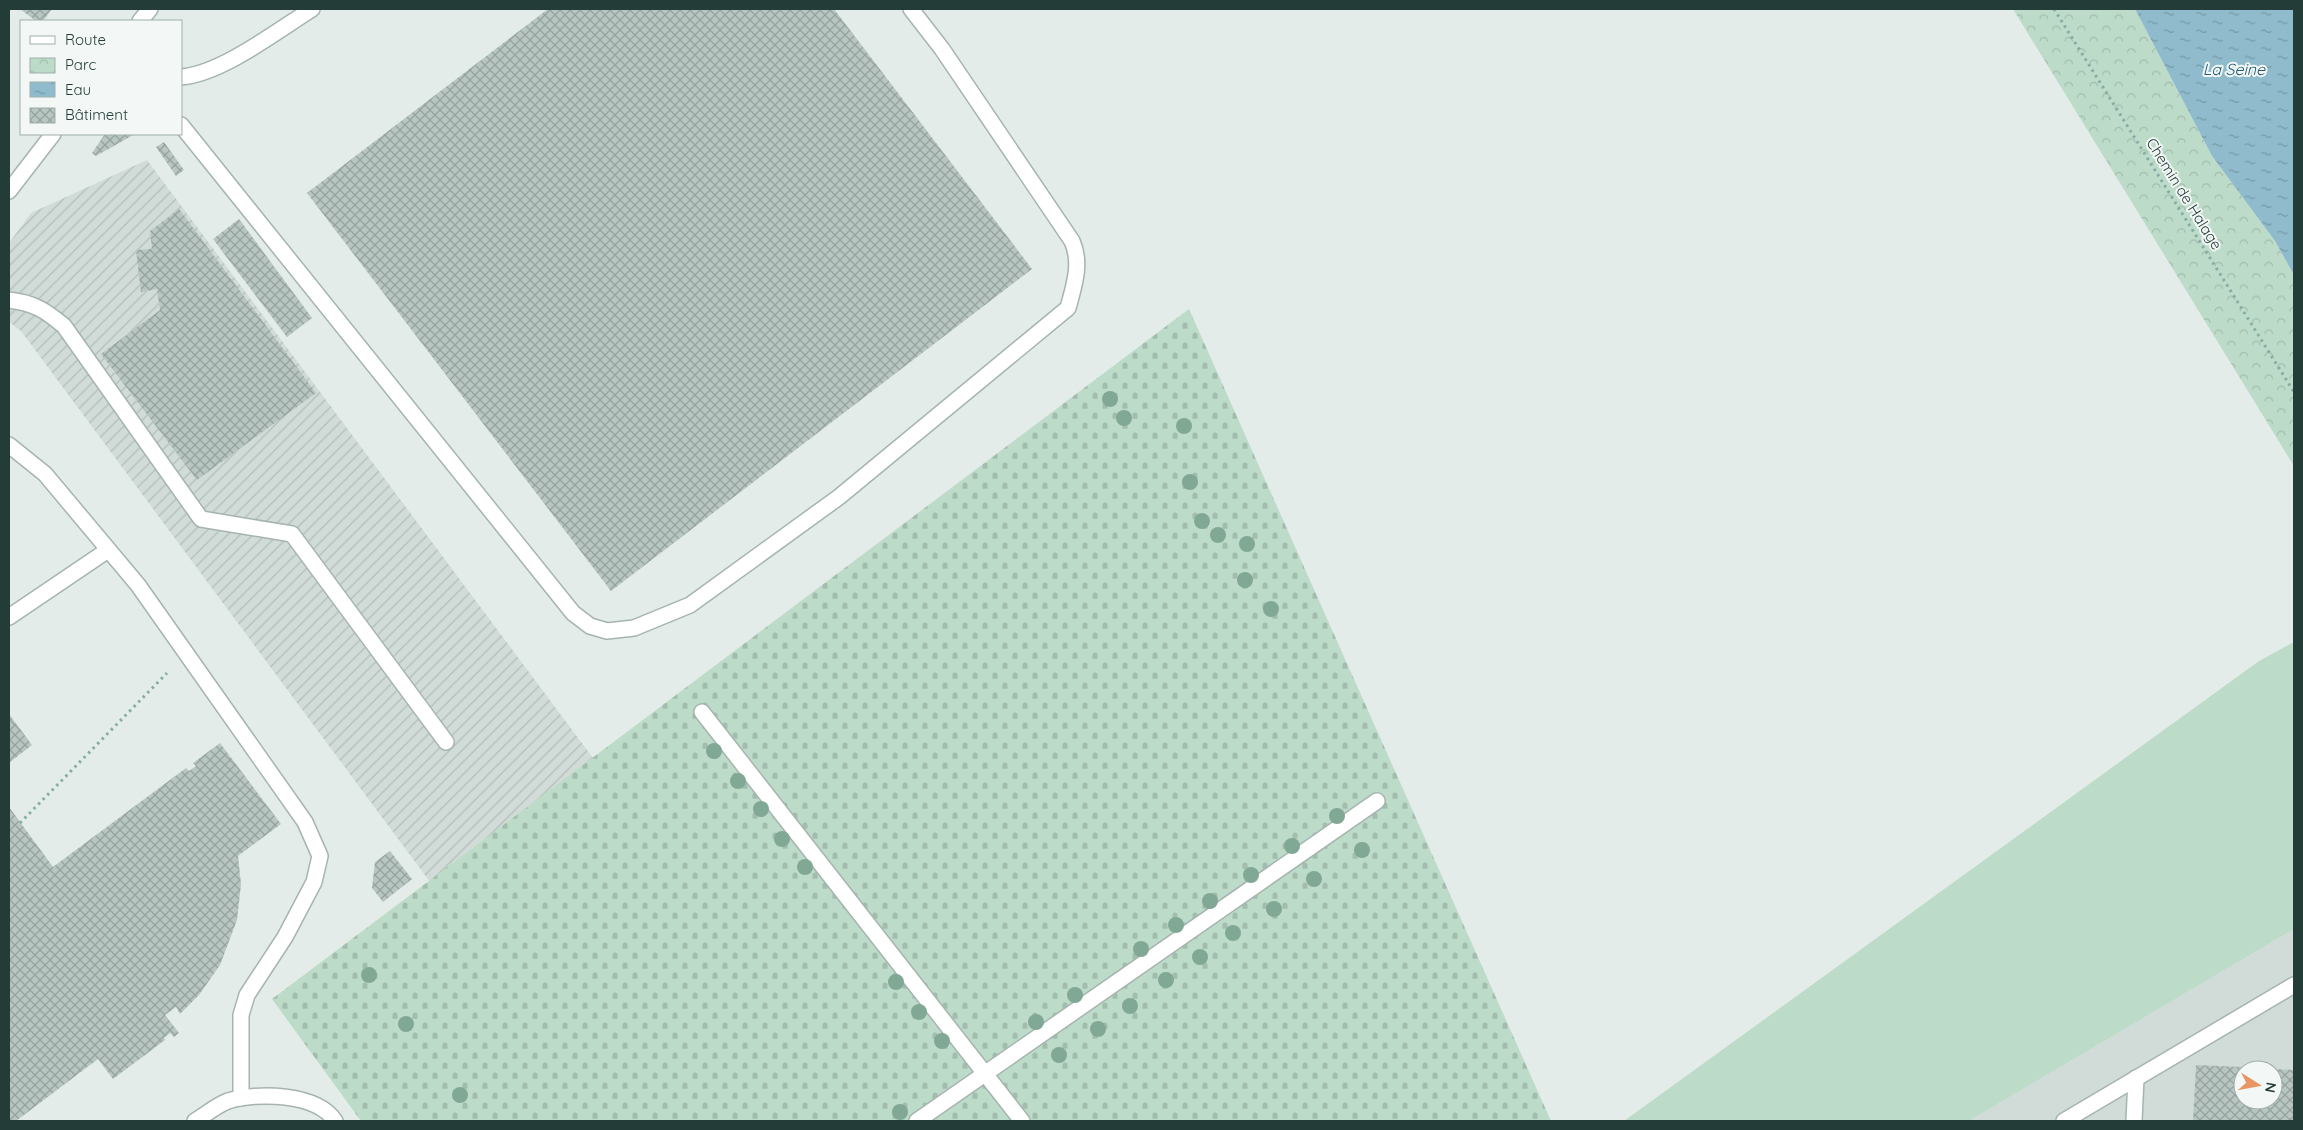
<svg xmlns="http://www.w3.org/2000/svg" width="2303" height="1130" font-family="Quicksand,sans-serif">
	<style>
		.built { fill: #d1dbd8; fill-rule: evenodd }
		.industrial { fill: url(#industrial-furrows) }
		.grass { fill: #bddbc9 }
		.cemetery { fill: url(#cemetery-stones) }
		.park { fill: url(#park-crowns) }
		.water { fill: url(#water-ripples) }
		.building { fill: url(#building-cross-hatch) }
		.lines { fill: none; stroke-linecap: round; stroke-linejoin: round }
		.minor-casing { stroke: #a6b4b0; stroke-width: 18 }
		.path { stroke: #85ada6; stroke-width: 3; stroke-dasharray: 2.5 4; stroke-linecap: butt }
		.minor { stroke: #fff; stroke-width: 15 }
		.tree { fill: #81a895 }
		.labels { text-anchor: middle; stroke-width: 4; stroke-linejoin: round; paint-order: stroke }
		.street-label { font-size: 15px; fill: #243c38; stroke: #f3f8f6 }
		.water-label { font-size: 16px; font-style: italic; fill: #225b73; stroke: #f3f8f6 }
	</style>
	<defs>
		<pattern id="industrial-furrows" width="10" height="10" patternUnits="userSpaceOnUse" patternTransform="scale(1.25)"><rect width="10" height="10" fill="#d1dbd8"/><path d="M-1 1l2-2M0 10L10 0M9 11l2-2" fill="none" stroke="#b3bdba"/></pattern>
		<pattern id="cemetery-stones" width="16" height="16" patternUnits="userSpaceOnUse" patternTransform="scale(1.25)"><rect width="16" height="16" fill="#bddbc9"/><path d="M2 7V4a2 2 0 0 1 4 0v3zM10 15v-3a2 2 0 0 1 4 0v3z" fill="#a2bdad"/></pattern>
		<pattern id="park-crowns" width="20" height="18" patternUnits="userSpaceOnUse" patternTransform="scale(1.25)"><rect width="20" height="18" fill="#bddbc9"/><path d="M2 6a3 3 0 1 1 6 0M12 15a3 3 0 1 1 6 0" fill="none" stroke="#a2bdad"/></pattern>
		<pattern id="water-ripples" width="26" height="14" patternUnits="userSpaceOnUse" patternTransform="scale(1.25)"><rect width="26" height="14" fill="#8fbbcd"/><path d="M2 4q2-2 4 0t4 0M15 11q2-2 4 0t4 0" fill="none" stroke="#7599a7"/></pattern>
		<pattern id="building-cross-hatch" width="8" height="8" patternUnits="userSpaceOnUse" patternTransform="scale(1.25)"><rect width="8" height="8" fill="#b8c6c2"/><path d="M0 0l8 8M0 8l8-8" fill="none" stroke="#95a29f"/></pattern>
	</defs>
	<rect width="100%" height="100%" fill="#e3ece9"/>
	<!-- built -->
	<path class="built" d="M2294,929V1121H1969ZM2243,1070H2273V1100H2243Z"/>
	<!-- industrial -->
	<polygon class="industrial" points="147,160 593,758 430,882 21,331 9,322 9,243 31,213"/>
	<!-- grass -->
	<polygon class="grass" points="2294,642 2294,929 1969,1121 1624,1121 2259,661"/>
	<!-- cemetery -->
	<polygon class="cemetery" points="1189,309 1551,1121 361,1121 272,999"/>
	<!-- park -->
	<polygon class="park" points="2013,9 2135,9 2212,156 2275,241 2294,275 2294,466"/>
	<!-- water -->
	<polygon class="water" points="2135,9 2294,9 2294,275 2275,241 2212,156"/>
	<!-- building -->
	<g class="building">
		<polygon points="20,9 52,9 43,21 36,21"/>
		<polygon points="548,9 834,9 1032,269 611,591 307,193"/>
		<polygon points="105,134 135,134 96,156 92,153"/>
		<polygon points="164,142 184,170 176,176 156,147"/>
		<polygon points="179,209 316,393 197,480 101,354 160,310 157,289 141,292 136,250 152,249 150,231"/>
		<polygon points="239,219 312,318 287,337 213,239"/>
		<polygon points="9,714 32,745 9,763"/>
		<polygon points="220,743 281,824 238,856 241,884 237,920 220,965 199,995 180,1014 176,1007 165,1015 179,1033 174,1037 170,1033 164,1038 165,1040 113,1079 98,1059 16,1121 9,1121 9,807 53,867 186,768 189,771 196,766 193,763"/>
		<polygon points="390,851 412,879 383,902 372,888 375,862"/>
		<polygon points="2196,1065 2264,1068 2243,1070 2243,1100 2273,1100 2273,1069 2294,1070 2294,1121 2193,1121"/>
	</g>
	<g class="lines">
		<defs>
			<g id="minor">
				<polyline points="140,21 150,9"/>
				<path d="M181,77C221,74 277,31 312,9"/>
				<path d="M181,125L573,613L590,626L607,631L634,628L690,605L839,497L1068,308C1074,286 1082,263 1072,241L942,49L911,9"/>
				<polyline points="9,191 53,134"/>
				<path d="M9,300C34,303 45,310 64,326L201,519L292,534L446,742"/>
				<polyline points="9,445 45,474 138,585 305,822 320,856 314,882 285,937 247,995 241,1015 241,1098"/>
				<polyline points="9,617 108,550"/>
				<polyline points="702,712 1022,1121"/>
				<path d="M195,1121C205,1115 217,1105 228,1101C257,1092 317,1093 335,1121"/>
				<polyline points="917,1121 1377,801"/>
				<polyline points="2064,1121 2294,985"/>
				<polyline points="2134,1121 2136,1078"/>
			</g>
		</defs>
		<!-- minor casing -->
		<use href="#minor" class="minor-casing"/>
		<!-- path -->
		<g class="path">
			<polyline points="2054,9 2294,392"/>
			<polyline points="20,823 167,673"/>
		</g>
		<!-- minor -->
		<use href="#minor" class="minor"/>
	</g>
	<!-- trees -->
	<g class="tree">
		<circle cx="1110" cy="399" r="8"/>
		<circle cx="1124" cy="418" r="8"/>
		<circle cx="1184" cy="426" r="8"/>
		<circle cx="1190" cy="482" r="8"/>
		<circle cx="1202" cy="521" r="8"/>
		<circle cx="1218" cy="535" r="8"/>
		<circle cx="1247" cy="544" r="8"/>
		<circle cx="1245" cy="580" r="8"/>
		<circle cx="1271" cy="609" r="8"/>
		<circle cx="714" cy="751" r="8"/>
		<circle cx="738" cy="781" r="8"/>
		<circle cx="761" cy="809" r="8"/>
		<circle cx="1337" cy="816" r="8"/>
		<circle cx="782" cy="839" r="8"/>
		<circle cx="1292" cy="846" r="8"/>
		<circle cx="1362" cy="850" r="8"/>
		<circle cx="805" cy="867" r="8"/>
		<circle cx="1251" cy="875" r="8"/>
		<circle cx="1314" cy="879" r="8"/>
		<circle cx="1210" cy="901" r="8"/>
		<circle cx="1274" cy="909" r="8"/>
		<circle cx="1176" cy="925" r="8"/>
		<circle cx="1233" cy="933" r="8"/>
		<circle cx="1141" cy="949" r="8"/>
		<circle cx="1200" cy="957" r="8"/>
		<circle cx="369" cy="975" r="8"/>
		<circle cx="1166" cy="980" r="8"/>
		<circle cx="896" cy="982" r="8"/>
		<circle cx="1075" cy="995" r="8"/>
		<circle cx="1130" cy="1006" r="8"/>
		<circle cx="919" cy="1012" r="8"/>
		<circle cx="1036" cy="1022" r="8"/>
		<circle cx="406" cy="1024" r="8"/>
		<circle cx="1098" cy="1029" r="8"/>
		<circle cx="942" cy="1041" r="8"/>
		<circle cx="1059" cy="1055" r="8"/>
		<circle cx="460" cy="1095" r="8"/>
		<circle cx="900" cy="1112" r="8"/>
	</g>
	<g class="labels">
		<!-- street labels -->
		<g class="street-label">
			<text transform="translate(2184 194) rotate(58)" y="5">Chemin de Halage</text>
		</g>
		<!-- water labels -->
		<g class="water-label">
			<text x="2234" y="75">La Seine</text>
		</g>
	</g>
	<!-- border -->
	<rect width="2303" height="1130" fill="none" stroke="#243c38" stroke-width="20"/>
	<!-- legend -->
	<rect x="20" y="20" width="162" height="115" fill="#f3f8f6" stroke="#a0adaa"/>
	<rect x="30" y="36" width="25" height="8" fill="#ffffff" stroke="#a0adaa"/>
	<text x="65" y="45" font-size="15" fill="#243c38">Route</text>
	<rect x="30" y="58" width="25" height="15" fill="url(#park-crowns)" stroke="#a0adaa"/>
	<text x="65" y="70" font-size="15" fill="#243c38">Parc</text>
	<rect x="30" y="82" width="25" height="15" fill="url(#water-ripples)" stroke="#a0adaa"/>
	<text x="65" y="95" font-size="15" fill="#243c38">Eau</text>
	<rect x="30" y="108" width="25" height="15" fill="url(#building-cross-hatch)" stroke="#a0adaa"/>
	<text x="65" y="120" font-size="15" fill="#243c38">Bâtiment</text>
	<!-- north arrow -->
	<g transform="translate(2258 1085) rotate(101)"><circle r="24" fill="#f3f8f6" stroke="#a0adaa"/>
	<path d="M0-4L9 19L0 12L-9 19Z" fill="#e89664"/>
	<text y="-8" font-size="14" font-weight="bold" text-anchor="middle" fill="#243c38">N</text>
	</g>
</svg>
